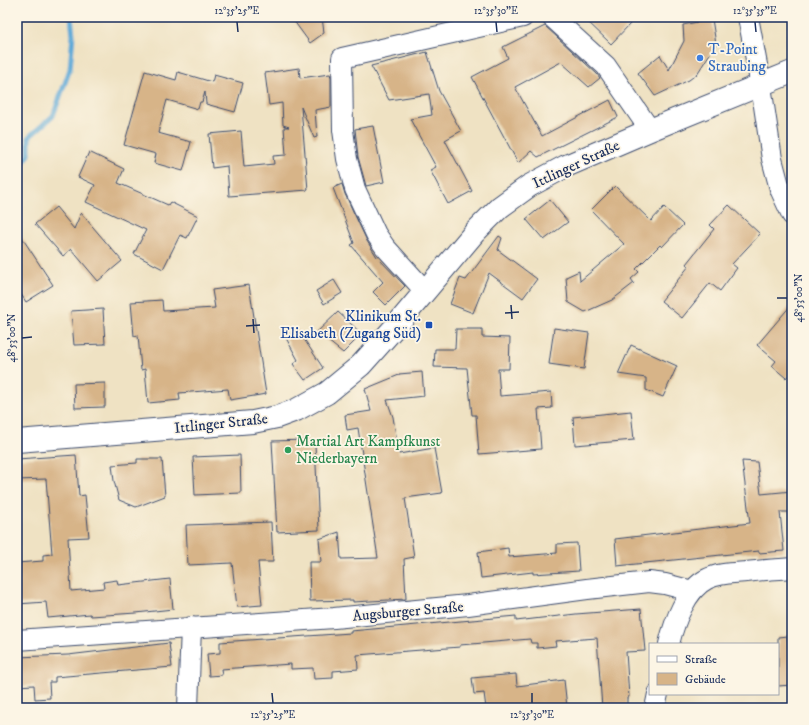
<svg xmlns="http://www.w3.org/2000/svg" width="809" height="725" font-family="'IM FELL DW Pica',serif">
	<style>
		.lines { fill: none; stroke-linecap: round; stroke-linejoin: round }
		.stream { stroke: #5ea9d7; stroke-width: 5 }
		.building { fill: #d7b488 }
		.street-casing { stroke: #3b4a6d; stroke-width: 22 }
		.secondary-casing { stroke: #3b4a6d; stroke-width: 24 }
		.street { stroke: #fff; stroke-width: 20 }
		.secondary { stroke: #fff; stroke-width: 22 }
		.ticks { fill: none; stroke: #1b2f5e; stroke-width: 1.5 }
		.shop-dot { fill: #3f7fe0; stroke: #fcf5e5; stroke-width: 1.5 }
		.transit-dot { fill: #1a4fb4; stroke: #fcf5e5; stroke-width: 1.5 }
		.leisure-dot { fill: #2e9e5b; stroke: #fcf5e5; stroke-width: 1.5 }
		.labels { text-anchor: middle; stroke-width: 3.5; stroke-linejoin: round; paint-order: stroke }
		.shop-label { font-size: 15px; fill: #366cbe; stroke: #fcf5e5; text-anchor: start }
		.street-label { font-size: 15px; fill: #1b2f5e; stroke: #fcf5e5 }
		.transit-label { font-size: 15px; fill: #164399; stroke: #fcf5e5; text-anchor: end }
		.leisure-label { font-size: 15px; fill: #27864d; stroke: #fcf5e5; text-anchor: start }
		.neatline { fill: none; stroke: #1b2f5e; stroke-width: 1.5 }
		.ticks-label { font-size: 10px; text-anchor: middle; fill: #1b2f5e }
	</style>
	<rect width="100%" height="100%" fill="#fcf5e5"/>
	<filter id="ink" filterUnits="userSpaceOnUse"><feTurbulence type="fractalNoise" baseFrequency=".025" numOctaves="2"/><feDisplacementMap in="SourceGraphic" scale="8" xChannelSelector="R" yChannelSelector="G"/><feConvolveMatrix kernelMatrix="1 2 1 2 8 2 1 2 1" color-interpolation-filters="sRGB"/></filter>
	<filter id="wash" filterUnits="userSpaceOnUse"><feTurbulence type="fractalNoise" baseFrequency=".012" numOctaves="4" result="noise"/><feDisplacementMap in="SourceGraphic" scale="16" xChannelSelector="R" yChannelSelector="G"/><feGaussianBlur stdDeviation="0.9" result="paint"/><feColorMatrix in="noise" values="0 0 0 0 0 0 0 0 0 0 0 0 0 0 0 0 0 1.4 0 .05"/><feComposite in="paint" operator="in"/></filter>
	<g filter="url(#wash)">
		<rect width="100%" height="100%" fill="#efe2c3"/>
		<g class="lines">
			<!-- stream -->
			<polyline class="stream" points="17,170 29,155 29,137 53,116 70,69 73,35 71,17"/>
		</g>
		<g id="blocks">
			<!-- building -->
			<g class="building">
				<polygon points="291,17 322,17 324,33 310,43"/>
				<polygon points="583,17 623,17 630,24 611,44"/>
				<polygon points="712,19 716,44 697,74 689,80 655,96 638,73 660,55 669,70 684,41 683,25"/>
				<polygon points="545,26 597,74 600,78 589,87 561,62 515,87 542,136 610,100 618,117 538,157 531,151 518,163 472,77 508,58 503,47"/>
				<polygon points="427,52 439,91 461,131 445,140 472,191 448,204 430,170 436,167 410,119 432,115 429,94 389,100 371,66"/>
				<polygon points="299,68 300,78 330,74 331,77 331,107 315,110 317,137 314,138 301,107 308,190 229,196 227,166 212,168 209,134 241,131 244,167 274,164 273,156 286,155 284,127 289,127 283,125 282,103 269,105 265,73"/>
				<polygon points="145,71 176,80 178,72 212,82 214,75 243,83 235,112 206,104 205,92 202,102 200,102 198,109 167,100 158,133 191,142 183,171 154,163 156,154 124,145"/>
				<polygon points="373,126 384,182 366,186 358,157 355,129"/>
				<polygon points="89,152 124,169 118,183 168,205 170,202 198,216 187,238 180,235 163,269 134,254 146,230 86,202 95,185 78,177"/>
				<polygon points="342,184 345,194 367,241 377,257 405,286 386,305 373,292 383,282 351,245 354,243 333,188"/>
				<polygon points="615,186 651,221 664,207 683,225 662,247 660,245 636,269 639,272 631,279 634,283 612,300 585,312 568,302 566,277 579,271 580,281 624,244 591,210"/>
				<polygon points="550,200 568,222 544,240 526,219"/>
				<polygon points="729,205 760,234 732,264 737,268 720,291 710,283 682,318 661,301 689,266 686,264 714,229 710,225"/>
				<polygon points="56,207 74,229 81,213 122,261 98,281 71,249 63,256 35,224"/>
				<polygon points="17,230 53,285 26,302 17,288"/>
				<polygon points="499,236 502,238 498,250 537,279 523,298 489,273 473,313 450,304 460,278 466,280"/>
				<polygon points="334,280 342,293 324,304 316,291"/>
				<polygon points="249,285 266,394 230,400 228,389 179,393 180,400 148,403 145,369 141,370 138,335 134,336 131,302 162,300 163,311 215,308 212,290"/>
				<polygon points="792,304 792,371 786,378 772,366 776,361 757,345"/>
				<polygon points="103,309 105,344 74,345 71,311"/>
				<polygon points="338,312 362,334 343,353 317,332"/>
				<polygon points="554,328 589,333 584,369 549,364"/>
				<polygon points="456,329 482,329 482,337 510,338 509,369 498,369 500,396 551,392 552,408 538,409 541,449 479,454 476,415 472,415 467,368 434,367 435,349 455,349"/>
				<polygon points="298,330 323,368 305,380 293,364 298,360 286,338"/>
				<polygon points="631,345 677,366 663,397 646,390 646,378 618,374"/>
				<polygon points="422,372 424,396 387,400 393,417 399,454 434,448 442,493 405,498 414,557 404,559 406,599 353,602 353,600 310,601 309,562 321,562 319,539 339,532 341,559 378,558 358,428 347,430 345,415 371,411 365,389 399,375 399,374"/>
				<polygon points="105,383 105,407 75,408 74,384"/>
				<polygon points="631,411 634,440 575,445 573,417"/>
				<polygon points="307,440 307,444 315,444 319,530 277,532 272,441"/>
				<polygon points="76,455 79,496 85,495 89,537 68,538 71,591 104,588 103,582 117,580 118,585 170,579 173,609 136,613 91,616 90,614 48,618 46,602 17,604 17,563 43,561 43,555 52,554 46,479 17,480 17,459"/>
				<polygon points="240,455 241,493 195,495 193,457"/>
				<polygon points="137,459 162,459 165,496 136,507 119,500 114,481 112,465 137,463"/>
				<polygon points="742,461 757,462 761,494 792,491 792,512 780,512 784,551 759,553 759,551 617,566 615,539 750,523"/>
				<polygon points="271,522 273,562 258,562 262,605 237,607 232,563 188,565 186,525"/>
				<polygon points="577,543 579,571 533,574 533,572 481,578 478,552 508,548 509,557 557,553 557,544"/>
				<polygon points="641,609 645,651 626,652 629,697 627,698 627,708 602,708 597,638 555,641 556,646 537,648 537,643 531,643 530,639 460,645 460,647 357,655 358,669 333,671 333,678 314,679 313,668 291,669 291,664 221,669 222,675 209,676 207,654 220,653 220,642 351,633 351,631 516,616 516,621 576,614"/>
				<polygon points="787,636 792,685 778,686 778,637"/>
				<polygon points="169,643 172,667 55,677 55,682 49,682 50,698 35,699 34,685 17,686 17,657 68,655"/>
				<polygon points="516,674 517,686 564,680 567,707 555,708 486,708 484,693 474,694 472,678"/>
			</g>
		</g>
	</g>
	<g filter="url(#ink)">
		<use href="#blocks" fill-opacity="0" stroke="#3b4a6d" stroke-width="1"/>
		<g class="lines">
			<defs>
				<g id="street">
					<polyline points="552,17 606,66 650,130"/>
					<polyline points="748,17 761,86 772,159 780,189 792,215"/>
					<polyline points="425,291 385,247 376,234 355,189 347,159 343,130 342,58 523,17"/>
					<polyline points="17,640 334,618 468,605 587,589 649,582 665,584 692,591"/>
					<path d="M669,644C674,623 686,589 707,579C718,573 733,573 746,572C761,570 777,569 792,568"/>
					<polyline points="188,708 191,627"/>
					<polyline points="655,708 658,694"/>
				</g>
				<polyline id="secondary" points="17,441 253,422 277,417 296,410 327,393 361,365 395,327 475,232 500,207 529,186 566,166 650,130 792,72"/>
			</defs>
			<!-- street casing -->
			<use href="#street" class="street-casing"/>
			<!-- secondary casing -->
			<use href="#secondary" class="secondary-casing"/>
			<!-- street -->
			<use href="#street" class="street"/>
			<!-- secondary -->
			<use href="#secondary" class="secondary"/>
		</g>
	</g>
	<!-- ticks -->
	<path class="ticks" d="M237,22L238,32M496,22L497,32M755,22L756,32M777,298H787M511,305L512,319M505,313L519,312M253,319L254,333M246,326L260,325M22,338L32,337M272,693L273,703M532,693V703"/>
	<!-- markers -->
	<circle class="shop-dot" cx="700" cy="58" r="4"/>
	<rect class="transit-dot" x="425" y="321" width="8" height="8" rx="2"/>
	<circle class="leisure-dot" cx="288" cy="450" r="4"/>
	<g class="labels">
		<!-- shop labels -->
		<g class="shop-label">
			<text x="708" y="54">T-Point<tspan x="708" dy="17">Straubing</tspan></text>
		</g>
		<!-- street labels -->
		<g class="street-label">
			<text transform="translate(576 164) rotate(-25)" y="5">Ittlinger Straße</text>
			<text transform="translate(221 423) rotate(-6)" y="5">Ittlinger Straße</text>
			<text transform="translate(408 611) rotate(-5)" y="5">Augsburger Straße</text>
		</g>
		<!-- transit labels -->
		<g class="transit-label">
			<text x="421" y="321">Klinikum St.<tspan x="421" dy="17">Elisabeth (Zugang Süd)</tspan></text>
		</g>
		<!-- leisure labels -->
		<g class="leisure-label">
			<text x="296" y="446">Martial Art Kampfkunst<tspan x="296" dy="17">Niederbayern</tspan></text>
		</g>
	</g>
	<!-- margin -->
	<rect width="809" height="725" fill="none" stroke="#fcf5e5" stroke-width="44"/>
	<!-- legend -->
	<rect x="649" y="643" width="130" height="52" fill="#fcf5e5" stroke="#a2a6af"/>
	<rect x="657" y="656" width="20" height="6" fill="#ffffff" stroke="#a2a6af"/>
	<text x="685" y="663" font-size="12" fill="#1b2f5e">Straße</text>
	<rect x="657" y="673" width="20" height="12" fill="#d7b488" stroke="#a2a6af"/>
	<text x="685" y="683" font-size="12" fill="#1b2f5e">Gebäude</text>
	<rect x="22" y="22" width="765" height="681" class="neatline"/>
	<g class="ticks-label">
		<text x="237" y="14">12°35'25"E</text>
		<text x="496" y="14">12°35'30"E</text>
		<text x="755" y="14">12°35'35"E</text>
		<text transform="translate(798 298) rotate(-90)" y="4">48°53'00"N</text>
		<text transform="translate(11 338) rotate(-90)" y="4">48°53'00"N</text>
		<text x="273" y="718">12°35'25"E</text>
		<text x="532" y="718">12°35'30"E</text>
	</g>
</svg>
